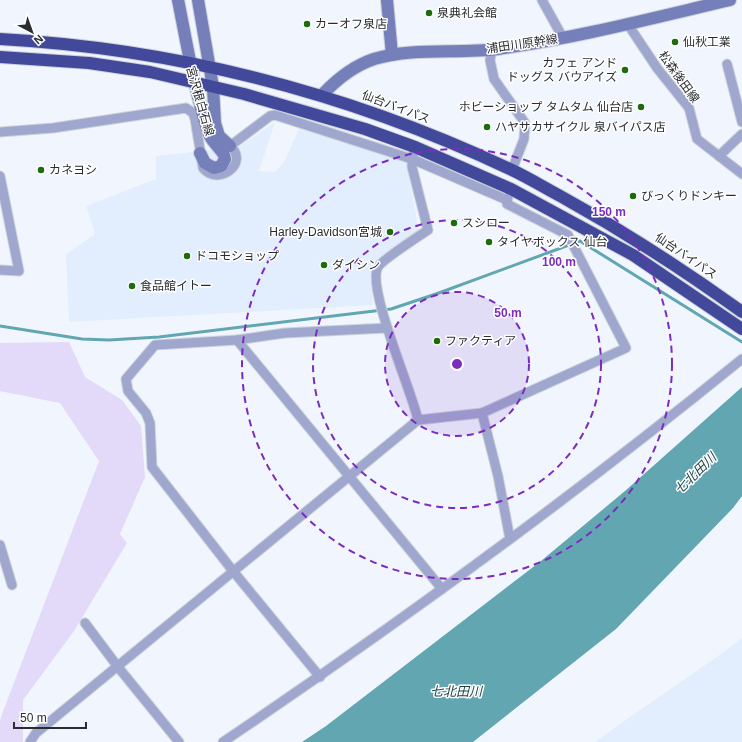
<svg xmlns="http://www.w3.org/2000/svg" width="742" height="742" font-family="Helvetica,'Noto Sans JP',sans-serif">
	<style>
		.built { fill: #e2eefd }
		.green { fill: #e2daf8 }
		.water { fill: #61a6b1 }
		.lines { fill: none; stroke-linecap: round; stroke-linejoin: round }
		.stream { stroke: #61a6b1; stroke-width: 3 }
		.street-casing { stroke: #cdd2d9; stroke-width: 11 }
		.secondary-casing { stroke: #cdd2d9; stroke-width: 14 }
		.highway-casing { stroke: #cdd2d9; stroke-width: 14 }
		.street { stroke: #9fa7cf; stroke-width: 9 }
		.secondary { stroke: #757fba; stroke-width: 12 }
		.highway { stroke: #42499b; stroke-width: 12 }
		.ring { fill: none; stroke: #7b2cbf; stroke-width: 2; stroke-dasharray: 7 5 }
		.poi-dot { fill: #1e6b0c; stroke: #fff; stroke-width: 1.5 }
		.labels { text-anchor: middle; stroke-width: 3; stroke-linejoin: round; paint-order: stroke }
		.poi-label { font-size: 12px; fill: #2a2c30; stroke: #fff; text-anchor: start }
		.street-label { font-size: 12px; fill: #2a2c30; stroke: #fff }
		.water-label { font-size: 13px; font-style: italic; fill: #1b3d42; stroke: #fff }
		.centre { fill: #7b2cbf; stroke: #fff; stroke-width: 2 }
		.ring-label { font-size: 12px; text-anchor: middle; font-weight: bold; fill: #7b2cbf; stroke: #fff; stroke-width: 3; stroke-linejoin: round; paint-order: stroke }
	</style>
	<rect width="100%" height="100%" fill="#f1f6fe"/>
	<!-- built -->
	<g class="built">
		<polygon points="275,122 259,171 275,172 284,162 299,129 406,160 419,232 371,266 373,305 69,322 66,254 95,234 86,206 156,179 156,156 239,147"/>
		<polygon points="742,638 742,742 594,742 721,654"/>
	</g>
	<!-- green -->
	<polygon class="green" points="69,342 85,377 122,400 141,426 145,477 120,534 127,543 74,631 23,700 23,742 0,742 0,721 2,714 99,461 60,403 0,391 0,343"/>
	<!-- water -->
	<polygon class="water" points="742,387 742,496 733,508 616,629 473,742 302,742 326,726 541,561 625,491"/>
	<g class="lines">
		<!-- stream -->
		<polyline class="stream" points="0,326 82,339 109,340 159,337 391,309 436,294 580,241 742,342"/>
		<defs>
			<g id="street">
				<polyline points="542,0 563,38"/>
				<polyline points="627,23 657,68 689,108 697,139 719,156 742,134"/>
				<polyline points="492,49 490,60 494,79 525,123 524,139 512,170"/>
				<polyline points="727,64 742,122"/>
				<path d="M0,132L53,128L186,108L193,113L195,119L203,168C218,187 250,163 230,146L270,116L275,115L412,159L507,200"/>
				<polyline points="719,156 742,174"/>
				<polyline points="0,176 19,271 0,270"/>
				<polyline points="237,340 442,589"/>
				<polyline points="482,413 498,476 510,539"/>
				<polyline points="418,420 482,413 626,348 568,235 507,204 508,197"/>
				<polyline points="0,545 12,585"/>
				<polyline points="85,623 118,667 179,742"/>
				<polyline points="320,677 233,571 152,467 150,423 146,413 128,391 126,379 155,345 237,340 285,333 387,328"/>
				<path d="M30,742L36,733L418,420C412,391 366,287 378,267C382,260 419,236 428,230L412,167V159L415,147"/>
				<path d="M223,742C401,622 575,495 742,359"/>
			</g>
			<g id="secondary">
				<path d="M178,0C187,44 194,89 208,132C212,144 225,151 225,159L221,166L214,168L205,163L200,153"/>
				<polyline points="198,0 213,87 215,123 219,136 230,146"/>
				<polyline points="387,0 392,55"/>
				<path d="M322,95C337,79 353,66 374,59C413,47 457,54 498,49C576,38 653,18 730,0"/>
			</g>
			<g id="highway">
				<path d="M0,39C180,49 349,93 512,170C529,178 545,188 562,197C625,232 684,270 742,312"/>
				<polyline points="0,57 89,63 150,72 244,94 365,129 415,147 511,189 633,255 742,329"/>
			</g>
		</defs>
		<!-- street casing -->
		<use href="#street" class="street-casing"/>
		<!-- secondary casing -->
		<use href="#secondary" class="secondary-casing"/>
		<!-- highway casing -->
		<use href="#highway" class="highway-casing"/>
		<!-- street -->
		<use href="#street" class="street"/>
		<!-- secondary -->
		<use href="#secondary" class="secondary"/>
		<!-- highway -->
		<use href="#highway" class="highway"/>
	</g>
	<!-- distance rings -->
	<circle cx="457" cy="364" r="72" fill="#7b2cbf" fill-opacity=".12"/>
	<g class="ring">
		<circle cx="457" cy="364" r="72"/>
		<circle cx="457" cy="364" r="144"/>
		<circle cx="457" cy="364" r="215"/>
	</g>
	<!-- markers -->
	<g class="poi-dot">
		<circle cx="429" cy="13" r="4"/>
		<circle cx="307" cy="24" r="4"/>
		<circle cx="675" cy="42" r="4"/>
		<circle cx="625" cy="70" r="4"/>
		<circle cx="641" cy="107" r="4"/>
		<circle cx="487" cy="127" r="4"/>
		<circle cx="41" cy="170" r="4"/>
		<circle cx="633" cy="196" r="4"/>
		<circle cx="454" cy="223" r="4"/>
		<circle cx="390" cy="232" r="4"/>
		<circle cx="489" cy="242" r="4"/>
		<circle cx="187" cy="256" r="4"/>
		<circle cx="324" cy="265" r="4"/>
		<circle cx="132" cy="286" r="4"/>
		<circle cx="437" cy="341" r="4"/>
	</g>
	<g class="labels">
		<!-- poi labels -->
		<g class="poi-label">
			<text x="437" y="17">泉典礼会館</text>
			<text x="315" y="28">カーオフ泉店</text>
			<text x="683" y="46">仙秋工業</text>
			<text x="617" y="67" text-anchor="end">カフェ アンド<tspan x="617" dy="14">ドッグス バウアイズ</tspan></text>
			<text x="633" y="111" text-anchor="end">ホビーショップ タムタム 仙台店</text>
			<text x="495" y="131">ハヤサカサイクル 泉バイパス店</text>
			<text x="49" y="174">カネヨシ</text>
			<text x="641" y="200">びっくりドンキー</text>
			<text x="462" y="227">スシロー</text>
			<text x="382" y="236" text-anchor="end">Harley-Davidson宮城</text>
			<text x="497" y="246">タイヤボックス 仙台</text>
			<text x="195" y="260">ドコモショップ</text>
			<text x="332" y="269">ダイシン</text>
			<text x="140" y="290">食品館イトー</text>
			<text x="445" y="345">ファクティア</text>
		</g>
		<!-- street labels -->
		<g class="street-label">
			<text transform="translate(522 44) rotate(-8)" y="4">浦田川原幹線</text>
			<text transform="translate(679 77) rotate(54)" y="4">松森後田線</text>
			<text transform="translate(200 101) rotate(74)" y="4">宮沢根白石線</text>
			<text transform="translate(396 107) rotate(21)" y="4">仙台バイパス</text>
			<text transform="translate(686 256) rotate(34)" y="4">仙台バイパス</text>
		</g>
		<!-- water labels -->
		<g class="water-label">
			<text transform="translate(695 473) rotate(-44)" y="5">七北田川</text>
			<text x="456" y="696">七北田川</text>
		</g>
	</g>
	<circle cx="457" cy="364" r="6" class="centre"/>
	<g class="ring-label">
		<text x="609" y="216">150 m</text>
		<text x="559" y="266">100 m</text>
		<text x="508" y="317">50 m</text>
	</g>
	<!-- north arrow -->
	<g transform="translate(32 32) rotate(139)" stroke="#ffffff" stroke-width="3" paint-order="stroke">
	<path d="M0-3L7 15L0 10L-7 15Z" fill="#2a2c30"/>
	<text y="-6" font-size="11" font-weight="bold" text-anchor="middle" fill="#2a2c30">N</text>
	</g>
	<!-- scale -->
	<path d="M14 722v6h72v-6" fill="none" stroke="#2a2c30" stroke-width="2"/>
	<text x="20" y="722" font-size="12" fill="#2a2c30" stroke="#ffffff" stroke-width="3" paint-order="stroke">50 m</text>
</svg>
